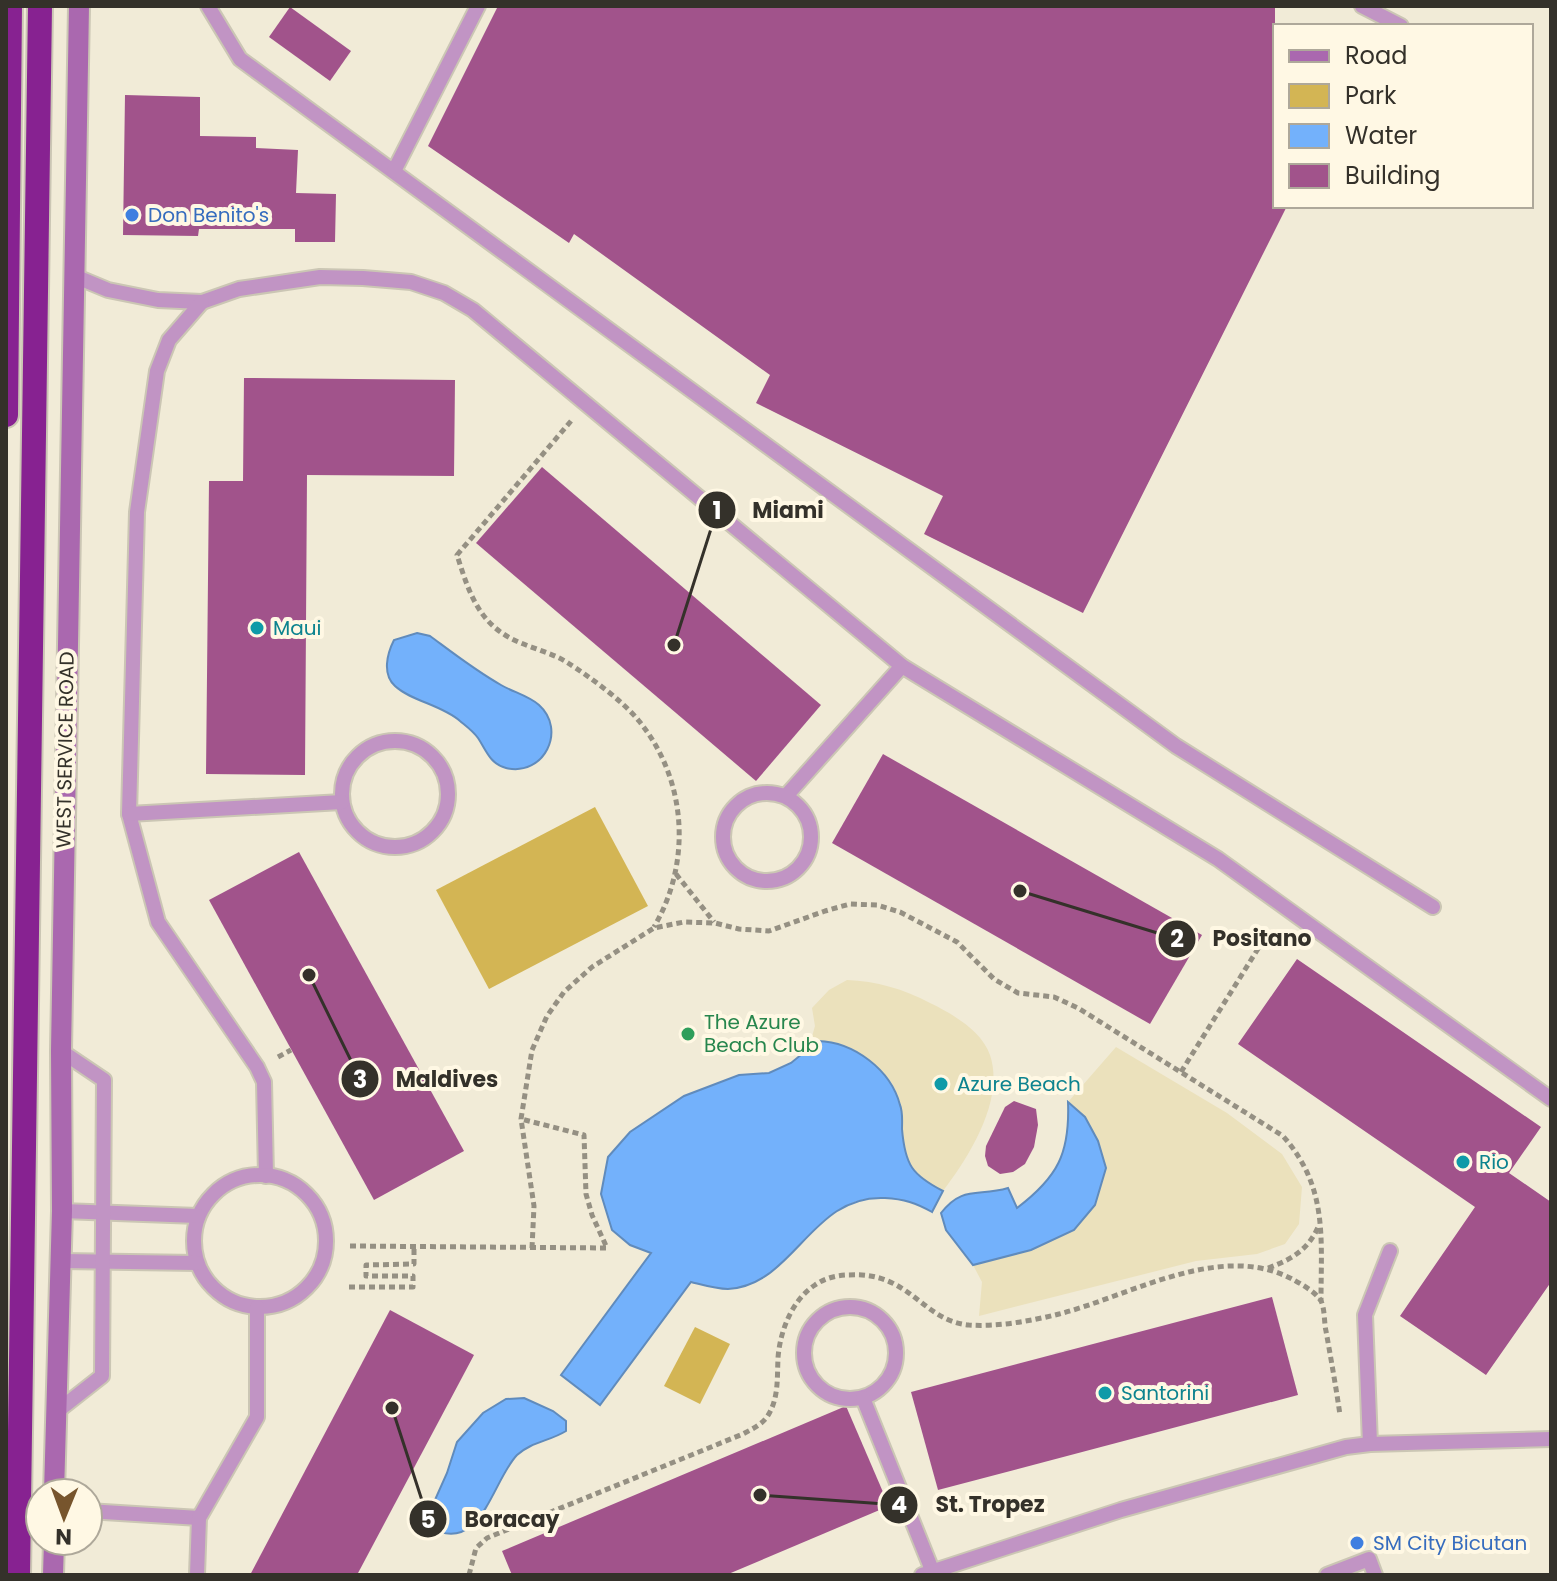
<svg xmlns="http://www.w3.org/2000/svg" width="1557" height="1581" font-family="Poppins,sans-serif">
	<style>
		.green { fill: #d3b554 }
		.sand { fill: #ebe1bc }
		.water { fill: #73b1fb; stroke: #608bbc; stroke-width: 2 }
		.building { fill: #a1538b }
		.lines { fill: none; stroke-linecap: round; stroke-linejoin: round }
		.lane-casing { stroke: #cbc6b4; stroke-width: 18 }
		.secondary-casing { stroke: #cbc6b4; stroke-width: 24 }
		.highway-casing { stroke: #cbc6b4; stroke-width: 28 }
		.path { stroke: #959083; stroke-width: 5; stroke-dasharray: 6 4; stroke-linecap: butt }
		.lane { stroke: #c194c4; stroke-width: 14 }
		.secondary { stroke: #aa68af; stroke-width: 20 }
		.highway { stroke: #872291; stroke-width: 24 }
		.shop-dot { fill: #3f7fe0; stroke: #fff8e4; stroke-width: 3 }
		.culture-dot { fill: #0f9aa8; stroke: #fff8e4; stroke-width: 3 }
		.leisure-dot { fill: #2e9e5b; stroke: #fff8e4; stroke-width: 3 }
		.labels { text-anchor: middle; stroke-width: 8; stroke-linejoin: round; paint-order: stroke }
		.shop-label { font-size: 20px; fill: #366cbe; stroke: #fff8e4; text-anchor: start }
		.culture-label { font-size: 20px; fill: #0d838f; stroke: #fff8e4; text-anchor: start }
		.street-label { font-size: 20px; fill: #34312a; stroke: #fff8e4 }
		.leisure-label { font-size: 20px; fill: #27864d; stroke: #fff8e4; text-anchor: start }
		.leader { fill: none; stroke: #34312a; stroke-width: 3 }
		.callout-dot { fill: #34312a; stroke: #fff8e4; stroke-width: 3 }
		.mark-label { font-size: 24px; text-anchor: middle; font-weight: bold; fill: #fff }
		.callout-label { font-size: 22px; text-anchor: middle; font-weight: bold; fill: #34312a; stroke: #fff8e4; stroke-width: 8; stroke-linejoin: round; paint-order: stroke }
	</style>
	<rect width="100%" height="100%" fill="#f1ebd7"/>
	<!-- green -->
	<g class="green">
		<polygon points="595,807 648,906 489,989 436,890"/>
		<polygon points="695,1327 730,1344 700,1404 664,1386"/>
	</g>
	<!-- sand -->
	<g class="sand">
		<path d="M847,980C876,981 904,989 930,1003C951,1013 982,1031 990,1055C1005,1100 969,1157 943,1191C936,1188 926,1185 920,1180C913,1174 908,1161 906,1152C902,1138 903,1123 901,1108C894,1065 855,1051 818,1041L809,1047L815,1026L812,1008L829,990Z"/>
		<polygon points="1116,1047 1227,1113 1282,1154 1302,1187 1299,1224 1285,1244 1257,1254 1196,1261 979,1316 982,1282 973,1265 1031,1250 1074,1230 1095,1205 1106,1168 1098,1141 1085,1117 1068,1102"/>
	</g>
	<!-- water -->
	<g class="water">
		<path d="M417,633L430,636C453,653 476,671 501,685C513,692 529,696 539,705C567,730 544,777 506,768C490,764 486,750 478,738C473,731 466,726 460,721C442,705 411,701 395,686C382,674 387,654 394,640Z"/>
		<path d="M818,1041C854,1042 891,1070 900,1105C903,1112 902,1122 902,1129C905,1165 912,1175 943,1191L932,1212C916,1203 904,1199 885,1198C811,1194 795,1285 728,1289C716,1289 703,1285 691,1282L600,1405L561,1375L651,1253L630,1245L612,1230L601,1194L608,1157L630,1132L684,1096L739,1075L769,1073L791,1063Z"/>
		<path d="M1068,1102L1085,1117L1098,1141L1106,1168L1095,1205L1074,1230L1031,1250L973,1265L946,1230L941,1213C963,1185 978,1197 1008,1188L1017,1208C1058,1177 1070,1153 1068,1102Z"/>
		<path d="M524,1398L553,1411L566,1421V1431C550,1441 531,1442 517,1455C492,1481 481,1557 429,1527L430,1511L447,1473L457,1442L483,1413L506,1399Z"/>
	</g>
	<!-- building -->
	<g class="building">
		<polygon points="498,6 1275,6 1275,206 1287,206 1083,613 924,534 943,496 756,403 770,375 574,234 569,243 428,146"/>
		<polygon points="290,7 351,51 330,81 269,37"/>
		<polygon points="125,95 200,97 200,136 256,137 256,148 298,150 296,193 336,194 335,242 295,242 295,229 199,229 198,236 123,235"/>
		<polygon points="244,378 455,380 454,476 307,475 305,775 206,774 209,481 243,481"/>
		<polygon points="542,467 821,705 756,781 476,543"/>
		<polygon points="883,754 1202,935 1150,1024 832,843"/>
		<polygon points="299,852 464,1151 374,1200 209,900"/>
		<polygon points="1297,959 1541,1127 1509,1173 1551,1202 1551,1282 1486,1375 1400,1316 1475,1207 1238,1044"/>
		<polygon points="1014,1101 1036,1109 1038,1125 1034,1147 1025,1164 1013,1172 1000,1174 988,1166 985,1156 986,1146 1005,1107"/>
		<polygon points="1272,1297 1298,1395 938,1490 911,1392"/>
		<polygon points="390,1310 474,1355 357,1575 250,1575"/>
		<polygon points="846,1406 889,1506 726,1575 512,1575 502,1551"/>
	</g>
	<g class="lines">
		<defs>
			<g id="lane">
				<polyline points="208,6 240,59 1176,746 1433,907"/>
				<polyline points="1362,6 1401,26"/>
				<polyline points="394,171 478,6"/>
				<polyline points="72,275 108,290 158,300 202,302 239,289 320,277 363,278 411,282 444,293 473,310 902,666 1218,859 1551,1099"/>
				<polyline points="202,302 169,340 157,371 137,512 129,814 158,922 257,1067 264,1082 266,1176"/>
				<circle cx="395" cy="794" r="53"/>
				<circle cx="767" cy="837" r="44"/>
				<polyline points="786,796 902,666"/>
				<polyline points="129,814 342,802"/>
				<circle cx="260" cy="1241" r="66"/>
				<polyline points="62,1211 198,1216"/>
				<polyline points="62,1261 197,1263"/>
				<circle cx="850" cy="1353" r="46"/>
				<polyline points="863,1398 932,1570"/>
				<polyline points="55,1413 102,1376 104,1080 61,1051"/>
				<polyline points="1370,1444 1365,1315 1390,1251"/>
				<polyline points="88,1511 199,1518"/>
				<polyline points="197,1575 199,1518 257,1417 257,1307"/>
				<polyline points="922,1575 1121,1510 1346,1447 1370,1444 1551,1439"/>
				<polyline points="1327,1575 1369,1559 1375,1575"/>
			</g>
			<g id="secondary">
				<polyline points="54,1493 62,1211 61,1051 79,6"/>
				<polyline points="53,1575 54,1541"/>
			</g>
			<g id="highway">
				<polyline points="6,415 10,6"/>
				<polyline points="18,1575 40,6"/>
			</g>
		</defs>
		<!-- lane casing -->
		<use href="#lane" class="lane-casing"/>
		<!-- secondary casing -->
		<use href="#secondary" class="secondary-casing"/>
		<!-- highway casing -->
		<use href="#highway" class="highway-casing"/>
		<!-- path -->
		<g class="path">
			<path d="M571,421L457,555C466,583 475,615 502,633C522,647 548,650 568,663C590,677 623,701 639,721C687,780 692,862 654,927"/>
			<polyline points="676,874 714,922"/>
			<polyline points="278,1057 291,1050"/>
			<polyline points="1181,1072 1271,928"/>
			<polyline points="350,1246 607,1248 592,1215 586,1194 584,1135 521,1119"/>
			<path d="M532,1248L534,1206L521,1119L532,1050L547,1016L564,992L592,967L654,928L684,922L715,923L739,929L769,931L825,911L850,904L877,905L900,912L957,942L994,979L1018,993L1054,997L1078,1008L1283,1136C1328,1187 1321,1237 1321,1301"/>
			<path d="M1268,1268C1293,1259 1309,1249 1319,1225"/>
			<polyline points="349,1287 413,1287 413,1276 366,1276 366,1265 414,1264 414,1246"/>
			<path d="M469,1575L476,1548L487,1538L743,1434C752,1429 761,1425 767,1417C779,1399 777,1378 778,1358C780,1331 792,1300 815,1285C825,1278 837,1275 849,1275C910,1271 922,1321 969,1325C997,1327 1031,1321 1059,1314C1130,1296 1220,1241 1292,1279C1301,1284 1316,1292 1321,1301C1325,1309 1324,1323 1326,1331C1331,1359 1336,1387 1340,1415"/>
		</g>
		<!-- lane -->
		<use href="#lane" class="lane"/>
		<!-- secondary -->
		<use href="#secondary" class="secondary"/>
		<!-- highway -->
		<use href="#highway" class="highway"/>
	</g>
	<!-- markers -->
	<g class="shop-dot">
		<circle cx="132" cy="215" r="8"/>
		<circle cx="1357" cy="1543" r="8"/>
	</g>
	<g class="culture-dot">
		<circle cx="257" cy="628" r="8"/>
		<circle cx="941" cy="1084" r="8"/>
		<circle cx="1463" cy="1162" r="8"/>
		<circle cx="1105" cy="1393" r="8"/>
	</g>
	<circle class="leisure-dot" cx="688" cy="1034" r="8"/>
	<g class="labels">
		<!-- shop labels -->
		<g class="shop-label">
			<text x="148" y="222">Don Benito's</text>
			<text x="1373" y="1550">SM City Bicutan</text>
		</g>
		<!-- culture labels -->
		<g class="culture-label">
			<text x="273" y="635">Maui</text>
			<text x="957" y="1091">Azure Beach</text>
			<text x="1479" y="1169">Rio</text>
			<text x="1121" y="1400">Santorini</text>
		</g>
		<!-- street labels -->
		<g class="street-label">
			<text transform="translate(65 750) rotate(-89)" y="7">WEST SERVICE ROAD</text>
		</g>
		<!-- leisure labels -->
		<g class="leisure-label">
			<text x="704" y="1029">The Azure<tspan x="704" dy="23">Beach Club</tspan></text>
		</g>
	</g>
	<!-- callouts -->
	<path class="leader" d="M674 645L717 510M1020 891L1177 939M309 975L360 1079M760 1495L899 1505M392 1408L428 1519"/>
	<g class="callout-dot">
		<circle cx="674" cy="645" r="8"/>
		<circle cx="1020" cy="891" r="8"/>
		<circle cx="309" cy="975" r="8"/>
		<circle cx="760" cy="1495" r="8"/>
		<circle cx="392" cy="1408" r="8"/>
		<circle cx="717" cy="510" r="20"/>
		<circle cx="1177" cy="939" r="20"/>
		<circle cx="360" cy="1079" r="20"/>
		<circle cx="899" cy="1505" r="20"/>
		<circle cx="428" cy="1519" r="20"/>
	</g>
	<g class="mark-label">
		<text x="717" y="519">1</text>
		<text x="1177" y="947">2</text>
		<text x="360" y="1088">3</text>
		<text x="899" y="1513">4</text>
		<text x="428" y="1528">5</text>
	</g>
	<g class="callout-label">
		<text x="788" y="518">Miami</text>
		<text x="1262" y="946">Positano</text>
		<text x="447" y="1087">Maldives</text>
		<text x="990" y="1512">St. Tropez</text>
		<text x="512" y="1527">Boracay</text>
	</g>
	<!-- border -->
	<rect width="1557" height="1581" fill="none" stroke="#34312a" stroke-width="16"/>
	<!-- legend -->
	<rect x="1273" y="24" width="260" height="184" fill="#fff8e4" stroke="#aea89a" stroke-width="2"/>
	<rect x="1289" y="50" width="40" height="12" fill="#aa68af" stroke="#aea89a" stroke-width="2"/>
	<text x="1345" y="64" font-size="24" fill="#34312a">Road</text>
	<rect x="1289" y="84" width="40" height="24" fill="#d3b554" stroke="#aea89a" stroke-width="2"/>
	<text x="1345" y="104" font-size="24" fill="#34312a">Park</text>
	<rect x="1289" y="124" width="40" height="24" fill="#73b1fb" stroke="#aea89a" stroke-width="2"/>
	<text x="1345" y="144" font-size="24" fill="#34312a">Water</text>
	<rect x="1289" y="164" width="40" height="24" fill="#a1538b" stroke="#aea89a" stroke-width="2"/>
	<text x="1345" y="184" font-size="24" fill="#34312a">Building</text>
	<!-- north arrow -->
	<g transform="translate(64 1517) rotate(181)"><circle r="38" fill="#fff8e4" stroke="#aea89a" stroke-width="2"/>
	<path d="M0-6L14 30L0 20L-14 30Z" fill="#77552d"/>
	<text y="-12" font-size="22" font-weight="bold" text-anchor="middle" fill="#34312a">N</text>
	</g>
</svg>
